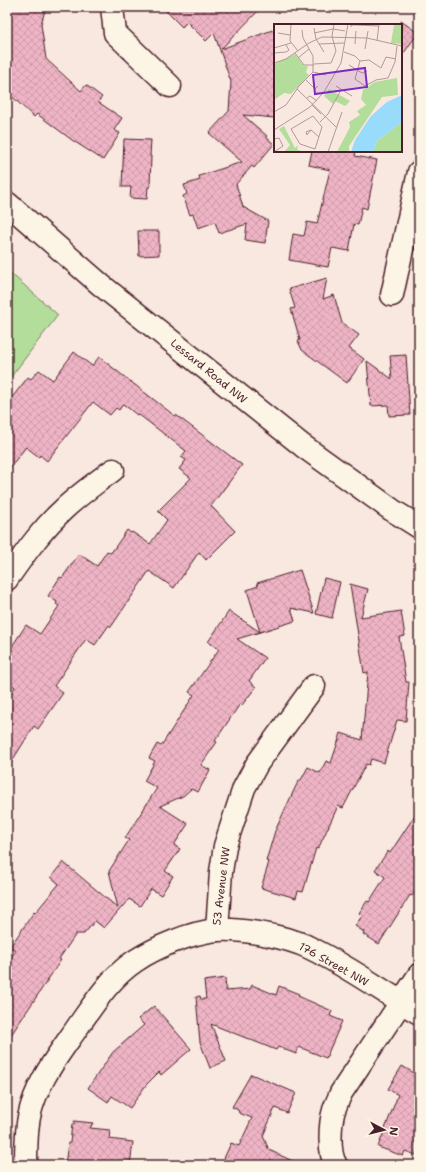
<svg xmlns="http://www.w3.org/2000/svg" width="426" height="1172" font-family="'Shantell Sans',sans-serif">
	<style>
		.green { fill: #b3dd9a; stroke: #7e7e62 }
		.building { fill: url(#building-cross-hatch); stroke: #4a1f2b }
		.lines { fill: none; stroke-linecap: round; stroke-linejoin: round }
		.minor-casing { stroke: #4a1f2b; stroke-width: 25 }
		.major-casing { stroke: #4a1f2b; stroke-width: 25 }
		.minor { stroke: #fcf5e5; stroke-width: 22 }
		.major { stroke: #fcf5e5; stroke-width: 22 }
		.labels { text-anchor: middle; stroke-width: 3; stroke-linejoin: round; paint-order: stroke }
		.street-label { font-size: 11px; fill: #4a1f2b; stroke: #fcf5e5 }
		.inset-road { fill: none; stroke: #b39897; stroke-width: 1 }
		.view { fill: #7b2cbf; fill-opacity: 0.15; stroke: #7b2cbf; stroke-width: 2 }
		.inset-edge { fill: none; stroke: #4a1f2b; stroke-width: 2 }
	</style>
	<defs>
		<pattern id="building-cross-hatch" width="8" height="8" patternUnits="userSpaceOnUse"><rect width="8" height="8" fill="#eeb4c5"/><path d="M0 0l8 8M0 8l8-8" fill="none" stroke="#ce9aa9"/></pattern>
	</defs>
	<rect width="100%" height="100%" fill="#f9e8df"/>
	<filter id="ink" filterUnits="userSpaceOnUse"><feTurbulence type="fractalNoise" baseFrequency=".025" numOctaves="2"/><feDisplacementMap in="SourceGraphic" scale="8" xChannelSelector="R" yChannelSelector="G"/><feConvolveMatrix kernelMatrix="1 2 1 2 8 2 1 2 1" color-interpolation-filters="sRGB"/></filter>
	<g filter="url(#ink)">
		<!-- green -->
		<polygon class="green" points="7,270 58,315 7,382"/>
		<!-- building -->
		<g class="building">
			<polygon points="7,7 46,7 41,24 46,59 81,91 86,85 102,97 98,102 122,118 114,130 120,133 103,160 72,140 37,114 34,117 7,92"/>
			<polygon points="162,7 262,7 221,49 275,29 275,118 243,115 267,136 266,137 274,144 254,168 252,166 236,184 243,207 268,221 265,243 245,240 247,224 219,233 215,222 198,228 193,214 190,215 183,196 187,194 184,185 200,180 199,176 242,162 209,133 229,111 231,82 214,33 206,41 187,22 182,27"/>
			<polygon points="401,21 418,33 401,57"/>
			<polygon points="124,139 151,140 150,156 151,156 150,187 148,187 147,199 130,198 131,187 122,187"/>
			<polygon points="312,151 356,151 355,156 377,160 367,209 362,207 358,225 354,224 349,251 332,248 328,267 289,260 293,234 304,236 307,222 317,224 330,170 309,165"/>
			<polygon points="138,231 159,231 159,255 139,256"/>
			<polygon points="327,278 323,299 334,295 342,323 359,335 349,348 364,359 347,383 302,350 298,341 300,340 291,309 295,308 289,289"/>
			<polygon points="74,352 92,366 99,357 175,416 176,415 242,465 211,506 235,531 206,560 199,552 174,588 149,571 111,627 109,625 95,645 86,639 54,686 63,693 38,729 34,726 7,769 7,699 15,687 7,681 7,654 26,625 40,634 59,606 56,604 57,602 48,596 60,577 62,578 79,554 97,566 107,551 111,553 127,530 131,533 132,532 150,544 167,520 158,511 191,478 179,469 186,460 181,457 186,451 138,414 137,415 123,404 119,410 116,408 110,415 93,402 47,461 40,455 39,457 26,447 7,471 7,404 28,377 31,379 39,370 53,380"/>
			<polygon points="406,355 410,415 389,416 388,405 371,406 367,361 392,379 390,356"/>
			<polygon points="300,570 314,613 291,608 295,621 260,632 247,590 258,586 257,583"/>
			<polygon points="324,578 340,582 332,618 316,614"/>
			<polygon points="350,584 368,589 361,617 401,611 405,636 399,637 406,682 409,682 406,721 397,720 384,763 371,759 369,765 366,764 343,808 338,806 318,849 316,848 303,892 298,891 296,898 261,888 269,862 266,861 275,831 295,788 299,780 301,780 308,767 320,773 326,761 331,763 341,733 362,740 368,672 364,673"/>
			<polygon points="229,611 260,632 237,639 265,658 249,681 256,687 242,705 240,704 215,741 217,742 201,765 210,770 198,792 191,789 183,796 160,806 188,824 174,845 180,849 165,871 173,876 161,895 151,889 140,906 129,899 104,928 95,921 84,934 76,934 59,959 61,960 7,1041 7,963 16,950 10,947 34,912 35,913 59,884 51,877 63,862 118,908 109,871 129,840 125,838 157,788 144,781 155,761 149,758 157,744 161,746 194,695 189,692 219,649 208,642"/>
			<polygon points="419,809 419,886 412,896 410,895 379,944 363,934 364,932 355,926 362,916 359,913 367,901 369,902 385,877 375,870 388,851 390,853"/>
			<polygon points="225,978 226,991 250,989 252,985 276,995 279,986 299,994 298,996 332,1011 330,1016 342,1021 326,1058 299,1047 296,1054 278,1047 276,1050 211,1024 226,1061 210,1068 200,1042 196,997 200,996 201,999 206,999 204,981"/>
			<polygon points="154,1006 191,1049 161,1075 159,1072 146,1085 130,1108 112,1096 108,1102 88,1088 113,1052 144,1025 138,1019"/>
			<polygon points="402,1066 419,1076 419,1156 405,1151 403,1156 378,1147 398,1095 388,1089"/>
			<polygon points="251,1074 296,1093 287,1113 275,1108 263,1136 269,1150 301,1165 221,1165 231,1143 239,1146 252,1118 239,1113 238,1110 232,1107"/>
			<polygon points="74,1121 93,1123 90,1128 110,1130 109,1139 133,1142 130,1165 65,1165 68,1143 70,1143 72,1124 74,1124"/>
		</g>
		<g class="lines">
			<defs>
				<g id="minor">
					<polyline points="112,7 115,33 170,86"/>
					<polyline points="392,295 419,172"/>
					<path d="M7,579C25,553 42,529 65,508C80,494 97,482 113,470"/>
					<polyline points="217,930 221,872 225,846 244,788 257,764 314,686"/>
					<path d="M26,1165C26,1149 26,1133 29,1117C36,1082 60,1053 79,1025C95,1002 111,977 135,961C156,947 190,933 216,930C240,928 289,937 310,948C348,966 383,992 419,1013"/>
					<path d="M336,1165C328,1153 330,1123 334,1110C336,1104 339,1098 341,1093L419,975"/>
				</g>
				<polyline id="major" points="7,203 101,285 303,446 392,510 419,527"/>
			</defs>
			<!-- minor casing -->
			<use href="#minor" class="minor-casing"/>
			<!-- major casing -->
			<use href="#major" class="major-casing"/>
			<!-- minor -->
			<use href="#minor" class="minor"/>
			<!-- major -->
			<use href="#major" class="major"/>
		</g>
	</g>
	<g class="labels">
		<!-- street labels -->
		<g class="street-label">
			<text transform="translate(209 371) rotate(39)" y="4">Lessard Road NW</text>
			<text transform="translate(221 886) rotate(-83)" y="4">53 Avenue NW</text>
			<text transform="translate(334 964) rotate(29)" y="4">176 Street NW</text>
		</g>
	</g>
	<!-- overview -->
	<g transform="translate(274 24)">
		<rect width="128" height="128" fill="#f9e8df"/>
		<path d="M113,0H128V20L117,19L120,1ZM21,30L30,42H34L32,48L35,51L17,70L10,69L0,76V40ZM55,65L76,77L71,82L61,77L59,80L50,72ZM128,98V128H99ZM10,102L21,124L24,121L23,125L28,128H10L16,121L5,105Z" fill="#b3dd9a"/>
		<path d="M123,54L124,71L108,73L75,122V128H63L76,103L75,98L86,91L83,87L92,81L87,75L89,66L101,58ZM128,98V108L122,114L119,123L126,128H99L103,117Z" fill="#b3dd9a"/>
		<path d="M128,71V98L103,117L99,128H77L81,116L97,92L113,78Z" fill="#99dbfb"/>
		<path class="inset-road" d="M17,0L16,17L24,27M77,3V1H83L105,2M40,4L42,15L50,28M4,9L16,11M40,9L59,5L71,7M103,17L105,0M45,20L70,19M81,20L82,7M0,24L17,19M91,25L94,7M70,28L81,32L86,37M0,29L12,28L15,26L12,21M21,29L30,41H40M24,34L35,25M86,37L95,36L107,44L112,33L122,35M0,39L12,35L35,19L48,13L93,14L128,22M57,39L62,27L58,12L60,0M40,40L57,39M75,41L88,49L93,47M39,48L52,51M81,55L91,62L102,56L114,54L121,38L123,22M81,55L86,37M32,56L41,65L44,62M62,62L78,72M23,65L62,103M33,74L36,72L43,77M38,81L47,90M0,88L12,81L25,62L39,48V32L29,14L28,6M39,92L48,103L41,125L26,120L17,105ZM46,98L54,90L67,66M0,106L36,83L50,68L67,39L74,0M37,106L32,108L33,111L37,106L45,113M0,115L5,114L9,122L0,128M54,128L68,88"/>
		<path class="view" d="M91,44L93,63L41,70L39,51Z"/>
		<rect width="128" height="128" class="inset-edge"/>
	</g>
	<!-- margin -->
	<rect width="426" height="1172" fill="none" stroke="#fcf5e5" stroke-width="24"/>
	<rect x="12" y="12" width="402" height="1148" fill="none" stroke="#4a1f2b" stroke-width="1.5" filter="url(#ink)"/>
	<!-- north arrow -->
	<g transform="translate(384 1130) rotate(97)" stroke="#fcf5e5" stroke-width="3" paint-order="stroke">
	<path d="M0-3L7 15L0 10L-7 15Z" fill="#4a1f2b"/>
	<text y="-6" font-size="11" font-weight="bold" text-anchor="middle" fill="#4a1f2b">N</text>
	</g>
</svg>
